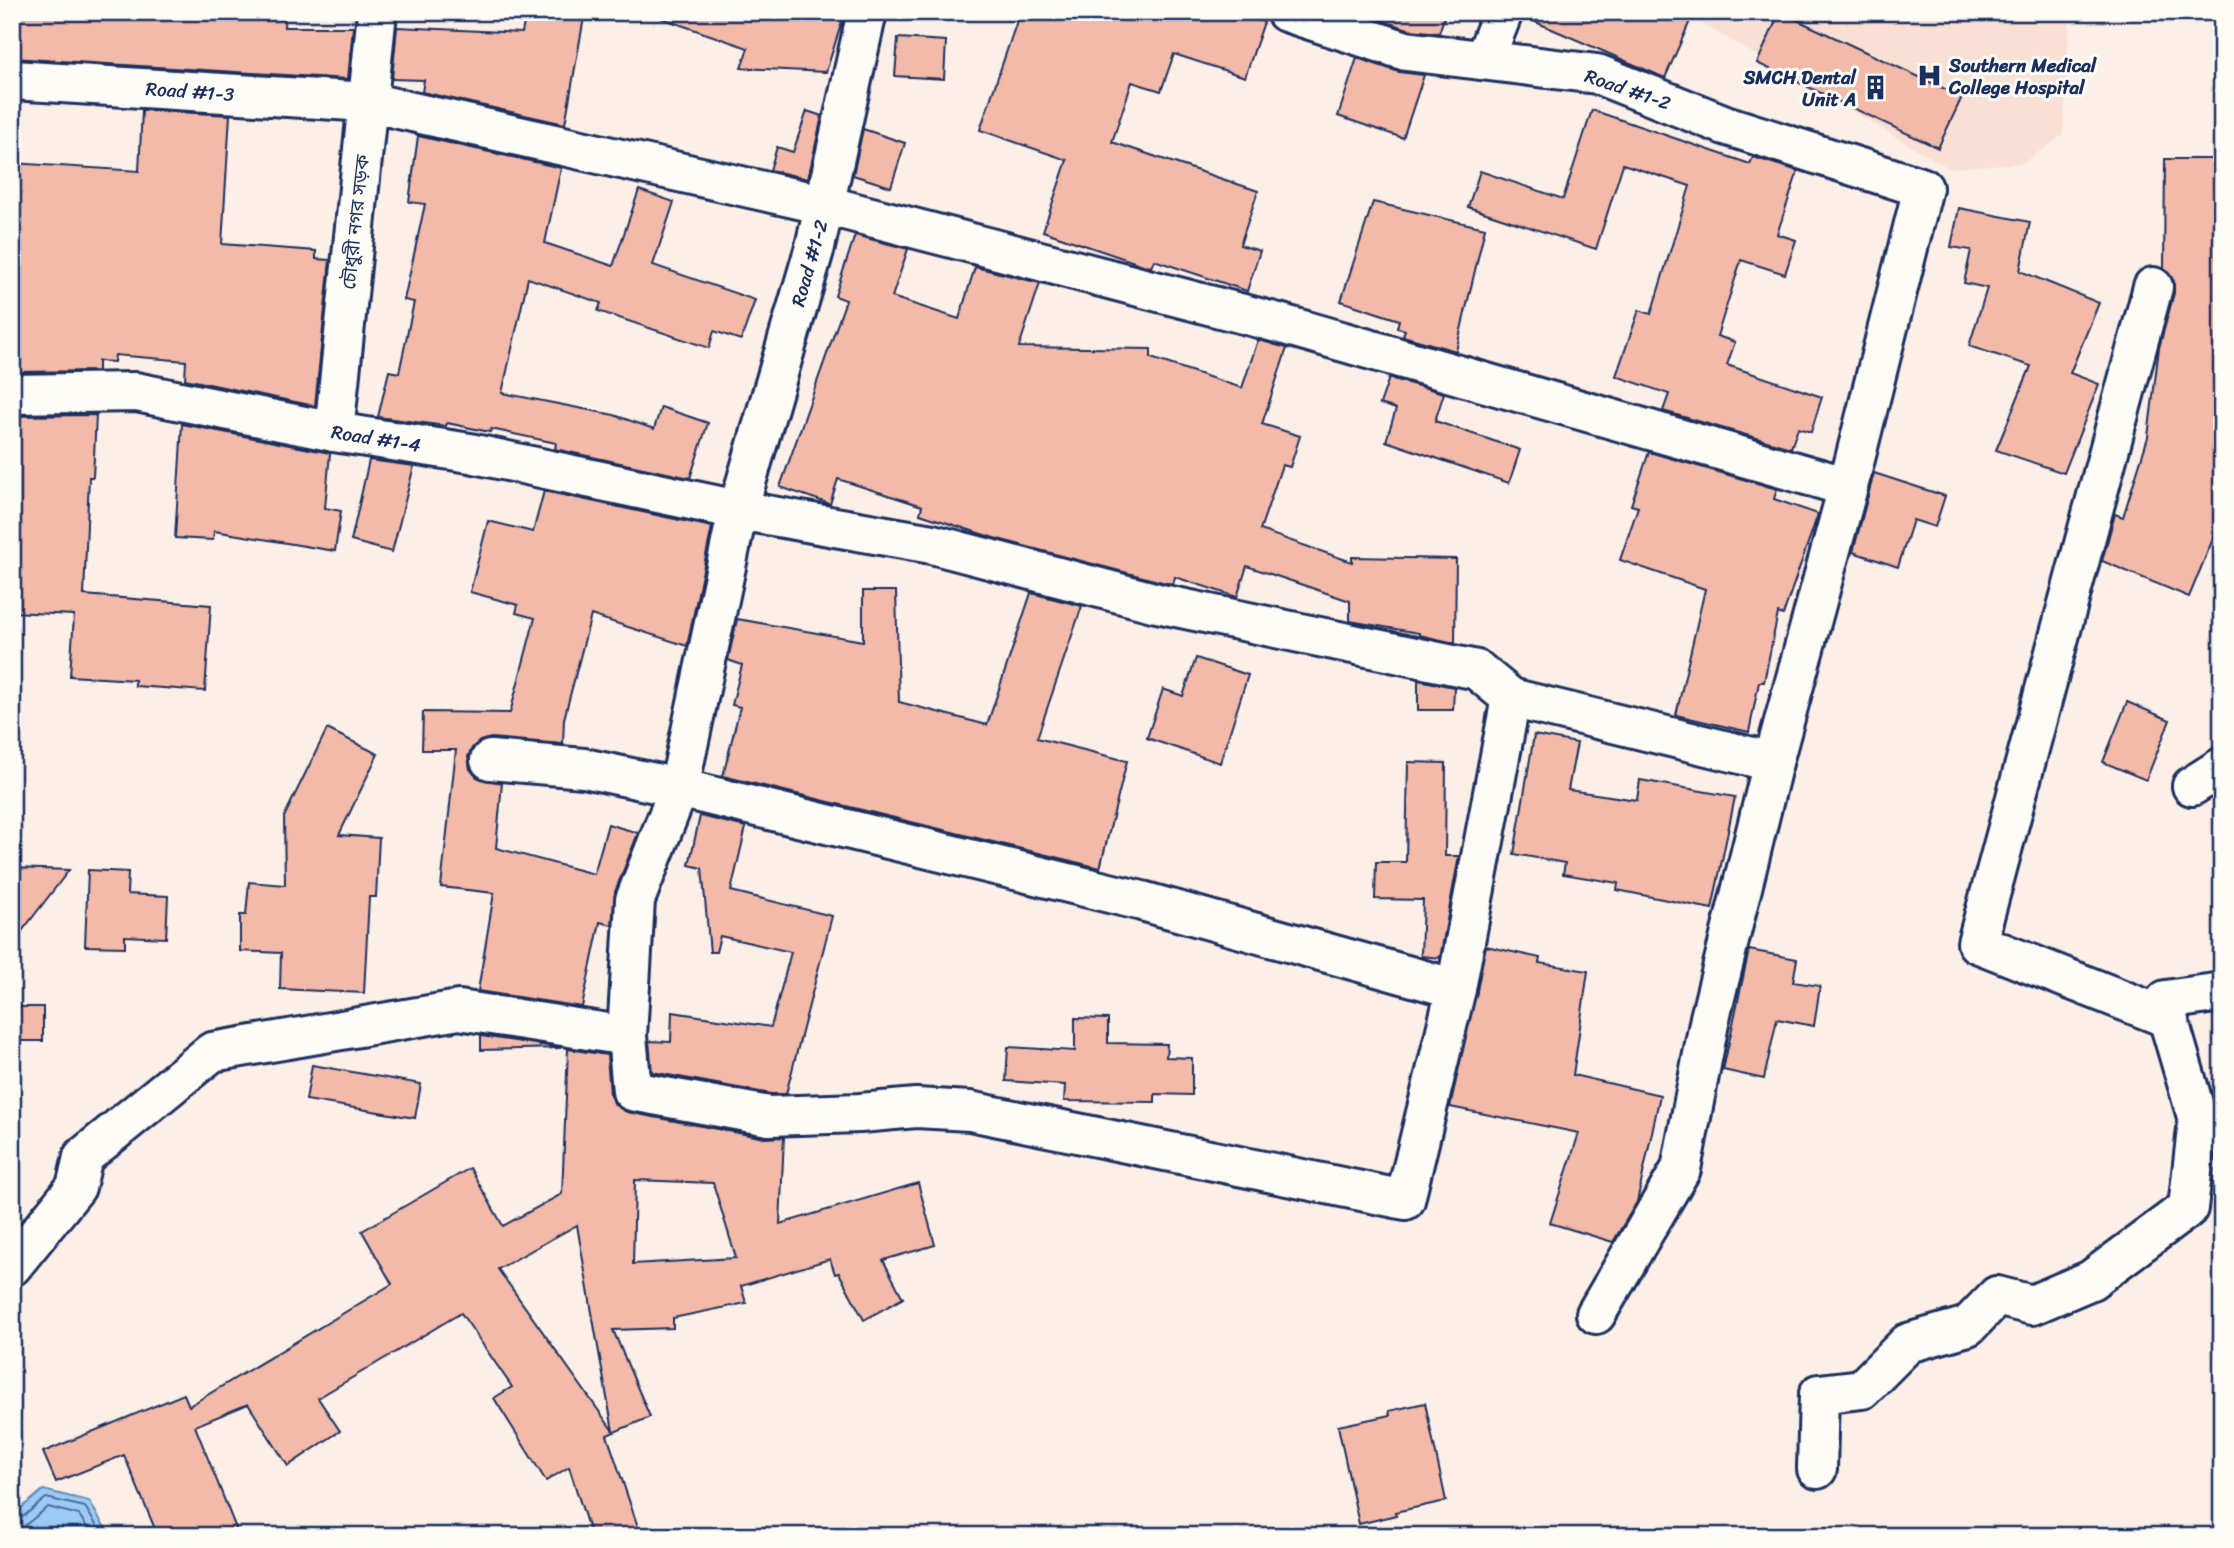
<svg xmlns="http://www.w3.org/2000/svg" width="2234" height="1548" font-family="Sriracha,'Noto Sans Bengali',sans-serif">
	<style>
		.built { fill: #f9dfd4 }
		.water { fill: #9bcaf6; stroke: #688cb9; stroke-width: 2 }
		.lines { fill: none; stroke-linecap: round; stroke-linejoin: round }
		.shore { stroke: #4e6d9b; stroke-width: 2 }
		.building { fill: #f3baa9; stroke: #1b2f5e; stroke-width: 2; fill-rule: evenodd }
		.minor-casing { stroke: #1b2f5e; stroke-width: 44 }
		.minor { stroke: #fdfcf7; stroke-width: 38 }
		.labels { text-anchor: middle; stroke-width: 6; stroke-linejoin: round; paint-order: stroke }
		.poi-label { font-size: 19px; font-weight: bold; fill: #1b2f5e; stroke: #fdfcf7; text-anchor: start }
		.street-label { font-size: 19px; fill: #1b2f5e; stroke: #fdfcf7 }
	</style>
	<rect width="100%" height="100%" fill="#fbefe7"/>
	<filter id="ink" filterUnits="userSpaceOnUse"><feTurbulence type="fractalNoise" baseFrequency=".0143" numOctaves="2"/><feDisplacementMap in="SourceGraphic" scale="14" xChannelSelector="R" yChannelSelector="G"/><feConvolveMatrix kernelMatrix="1 2 1 2 8 2 1 2 1" color-interpolation-filters="sRGB"/></filter>
	<g filter="url(#ink)">
		<!-- built -->
		<polygon class="built" points="1692,12 2070,12 2063,135 2023,163 1949,168 1691,17"/>
		<!-- water -->
		<polygon class="water" points="43,1490 89,1501 110,1536 12,1536 12,1516"/>
		<g class="lines">
			<!-- shore -->
			<g class="shore">
				<polyline points="12,1521 19,1520 46,1498 85,1507 103,1536"/>
				<polyline points="12,1530 23,1527 48,1507 79,1515 93,1536"/>
			</g>
		</g>
		<!-- building -->
		<g class="building">
			<polygon points="12,12 285,12 284,27 353,27 348,79 12,58"/>
			<polygon points="526,12 585,12 565,124 422,92 424,80 392,79 397,27 522,33"/>
			<polygon points="662,12 845,12 826,72 741,68 748,48 661,18"/>
			<polygon points="1020,12 1235,12 1264,22 1245,77 1174,54 1161,91 1132,82 1112,142 1258,191 1240,245 1260,251 1247,291 1154,260 1151,267 1146,266 1043,231 1067,160 980,130"/>
			<polygon points="1372,12 1446,12 1439,33 1411,30 1371,17"/>
			<polygon points="1524,12 1694,12 1665,78 1524,17"/>
			<polygon points="1780,12 1962,97 1938,148 1757,63"/>
			<polygon points="898,38 946,41 944,79 895,76"/>
			<polygon points="1357,58 1399,72 1424,75 1403,138 1338,116"/>
			<polygon points="142,110 230,115 222,244 316,251 316,259 330,260 315,406 185,379 186,361 115,355 114,362 98,361 98,371 12,372 12,163 139,171"/>
			<polygon points="1592,110 1750,164 1753,157 1798,171 1777,234 1796,240 1785,274 1741,260 1717,336 1735,342 1727,365 1822,397 1811,432 1798,428 1791,448 1663,411 1669,394 1616,376 1639,310 1651,314 1690,186 1623,164 1596,249 1468,207 1480,171 1563,199"/>
			<polygon points="807,111 822,116 808,179 770,170 777,147 793,152"/>
			<polygon points="863,129 905,143 891,187 853,175"/>
			<polygon points="418,136 561,168 545,243 613,266 639,190 674,202 653,265 755,300 741,340 714,331 709,348 598,311 601,303 528,278 502,393 614,415 654,429 661,407 708,423 690,478 555,449 556,443 491,429 490,432 447,423 446,426 378,417 389,371 399,373 414,302 404,300 425,204 409,202"/>
			<polygon points="2165,159 2222,159 2222,517 2189,597 2102,561 2115,514 2123,517 2148,437 2159,348 2174,293 2174,281 2164,269"/>
			<polygon points="1373,202 1485,228 1456,351 1403,336 1405,330 1397,328 1399,320 1341,301"/>
			<polygon points="1959,208 2030,222 2020,271 2099,303 2070,373 2099,384 2064,473 1996,450 2031,366 1969,346 1987,288 1964,283 1971,250 1951,247"/>
			<polygon points="855,235 908,249 892,297 959,319 975,267 1040,283 1019,347 1151,349 1151,358 1242,388 1258,340 1287,348 1262,424 1300,436 1290,467 1282,465 1260,530 1352,562 1352,557 1456,559 1455,643 1419,635 1419,633 1350,621 1350,601 1247,566 1237,597 1175,577 1173,584 1162,582 994,538 920,514 922,506 838,479 830,504 780,487 846,300 835,296"/>
			<polygon points="1389,378 1444,393 1435,421 1520,450 1509,483 1386,441 1396,409 1380,404"/>
			<polygon points="96,415 93,477 89,477 84,595 211,605 205,691 135,686 135,680 70,676 74,615 12,612 12,416"/>
			<polygon points="182,424 330,453 325,508 341,511 335,551 214,531 213,540 175,538"/>
			<polygon points="1649,452 1777,489 1774,499 1818,514 1783,615 1778,613 1764,682 1759,682 1749,732 1676,715 1705,589 1620,560 1638,507 1631,505"/>
			<polygon points="369,460 414,466 392,552 351,541"/>
			<polygon points="1874,473 1945,496 1935,527 1913,520 1898,567 1853,552"/>
			<polygon points="544,491 712,527 687,646 591,615 564,719 563,744 491,738 480,741 472,748 468,757 470,769 477,777 502,783 496,848 594,874 608,824 638,833 615,892 612,925 600,922 582,1007 478,991 494,893 441,887 456,750 422,750 423,712 510,713 535,618 516,613 518,605 470,592 488,521 533,532"/>
			<polygon points="863,591 896,591 899,702 987,725 1031,593 1082,606 1037,738 1127,761 1100,868 723,776 740,707 732,705 742,665 728,660 737,619 863,641"/>
			<polygon points="1196,658 1248,675 1220,763 1147,738 1163,689 1183,696"/>
			<polygon points="1418,680 1454,687 1453,710 1418,710"/>
			<polygon points="2127,702 2170,720 2146,780 2103,762"/>
			<polygon points="327,729 378,754 339,835 379,838 376,897 369,897 364,993 280,989 281,953 240,951 240,915 246,915 249,882 285,885 284,817"/>
			<polygon points="1534,735 1577,743 1568,790 1637,800 1640,780 1735,797 1712,909 1617,890 1618,883 1563,874 1565,863 1514,854"/>
			<polygon points="1408,762 1446,763 1445,856 1459,856 1440,958 1421,956 1423,900 1375,899 1376,862 1406,862"/>
			<polygon points="700,816 746,827 731,891 832,916 786,1094 771,1094 652,1072 649,1041 671,1042 672,1012 771,1027 791,952 720,936 716,952 710,952 702,868 689,865"/>
			<polygon points="12,868 69,870 12,944"/>
			<polygon points="88,870 128,872 127,894 168,896 166,938 125,936 125,947 85,946"/>
			<polygon points="1486,946 1540,958 1539,963 1588,971 1573,1075 1660,1095 1637,1202 1613,1242 1550,1223 1579,1133 1450,1107"/>
			<polygon points="1749,950 1797,959 1793,982 1820,986 1814,1026 1777,1019 1764,1079 1723,1070"/>
			<rect x="12" y="1007" width="31" height="34"/>
			<polygon points="1075,1018 1108,1019 1108,1043 1167,1044 1166,1057 1192,1058 1192,1095 1155,1094 1155,1102 1064,1101 1065,1085 1006,1081 1008,1047 1075,1051"/>
			<polygon points="481,1036 561,1048 481,1050"/>
			<path d="M568,1049L607,1055L610,1094L615,1105L627,1112L765,1138L784,1137L780,1224L918,1183L935,1245L883,1260L903,1298L864,1320L839,1273L835,1274L830,1259L741,1286L746,1303L673,1318V1328L613,1330L650,1417L607,1435L641,1536H591L569,1467L546,1481L494,1398L512,1387L461,1313L318,1398L340,1431L288,1466L248,1404L195,1426L239,1536H158L124,1455L56,1482L43,1452L184,1394L189,1406L392,1284L362,1231L470,1168L503,1226L562,1194ZM635,1180L713,1183L736,1258L633,1264ZM577,1225L595,1330L613,1431L498,1269Z"/>
			<polygon points="312,1065 421,1084 415,1118 306,1100"/>
			<polygon points="1425,1403 1446,1501 1395,1512 1396,1515 1359,1524 1338,1426 1390,1415 1389,1411"/>
		</g>
		<g class="lines">
			<defs>
				<g id="minor">
					<polyline points="1286,12 1406,51 1597,74 1725,125 1923,188 1848,487 1773,762 1710,1018 1681,1169 1596,1314"/>
					<polyline points="1484,60 1503,12"/>
					<polyline points="12,80 368,102 825,205 1278,323 1848,487"/>
					<polyline points="2153,287 1977,943 2168,1018"/>
					<polyline points="12,394 136,392 334,432 470,453 738,510 932,544 1157,603 1477,670 1511,698 1773,762"/>
					<polyline points="334,432 377,12"/>
					<polyline points="490,760 584,768 679,788 1142,901 1456,989 1511,698"/>
					<polyline points="2192,786 2222,767"/>
					<polyline points="627,1036 632,1091 769,1116 860,1113 916,1108 970,1111 1405,1200 1456,989"/>
					<polyline points="12,1266 76,1187 83,1157 212,1052 459,1010 627,1036 635,900 679,788 738,510 815,247 867,12"/>
					<polyline points="1817,1469 1819,1394 1862,1389 1908,1343 1968,1326 1997,1296 2032,1305 2091,1280 2188,1208 2198,1120 2168,1018 2166,1000 2222,992"/>
				</g>
			</defs>
			<!-- minor casing -->
			<use href="#minor" class="minor-casing"/>
			<!-- minor -->
			<use href="#minor" class="minor"/>
		</g>
	</g>
	<!-- icons -->
	<defs>
		<symbol id="hospital-bare" viewBox="-9 -9 18 18"><path d="M-5-5h3v3.5h4V-5h3V5h-3V1.5h-4V5h-3Z" fill="#1b2f5e" stroke="#fdfcf7" stroke-width="2.5" paint-order="stroke"/></symbol>
		<symbol id="building-bare" viewBox="-9 -9 18 18"><path d="M-4-6H4V6H1V3H-1V6H-4ZM-2.5-4.3h1.7v1.8h-1.7ZM.8-4.3h1.7v1.8H.8ZM-2.5-1h1.7V.8h-1.7ZM.8-1h1.7V.8H.8Z" fill="#1b2f5e" stroke="#fdfcf7" stroke-width="2.5" paint-order="stroke"/></symbol>
	</defs>
	<g fill-rule="evenodd">
		<use href="#hospital-bare" x="1912" y="58" width="35" height="35"/>
		<use href="#building-bare" x="1858" y="70" width="35" height="35"/>
	</g>
	<g class="labels">
		<!-- poi labels -->
		<g class="poi-label">
			<text x="1949" y="72">Southern Medical<tspan x="1949" dy="22">College Hospital</tspan></text>
			<text x="1856" y="84" text-anchor="end">SMCH Dental<tspan x="1856" dy="22">Unit A</tspan></text>
		</g>
		<!-- street labels -->
		<g class="street-label">
			<text transform="translate(1628 89) rotate(19)" y="7">Road #1-2</text>
			<text transform="translate(190 91) rotate(4)" y="7">Road #1-3</text>
			<text transform="translate(355 222) rotate(-84)" y="7">চৌধুরী নগর সড়ক</text>
			<text transform="translate(809 263) rotate(-74)" y="7">Road #1-2</text>
			<text transform="translate(376 438) rotate(9)" y="7">Road #1-4</text>
		</g>
	</g>
	<!-- margin -->
	<rect width="2234" height="1548" fill="none" stroke="#fdfcf7" stroke-width="42"/>
	<rect x="21" y="21" width="2192" height="1506" fill="none" stroke="#1b2f5e" stroke-width="2.5" filter="url(#ink)"/>
</svg>
